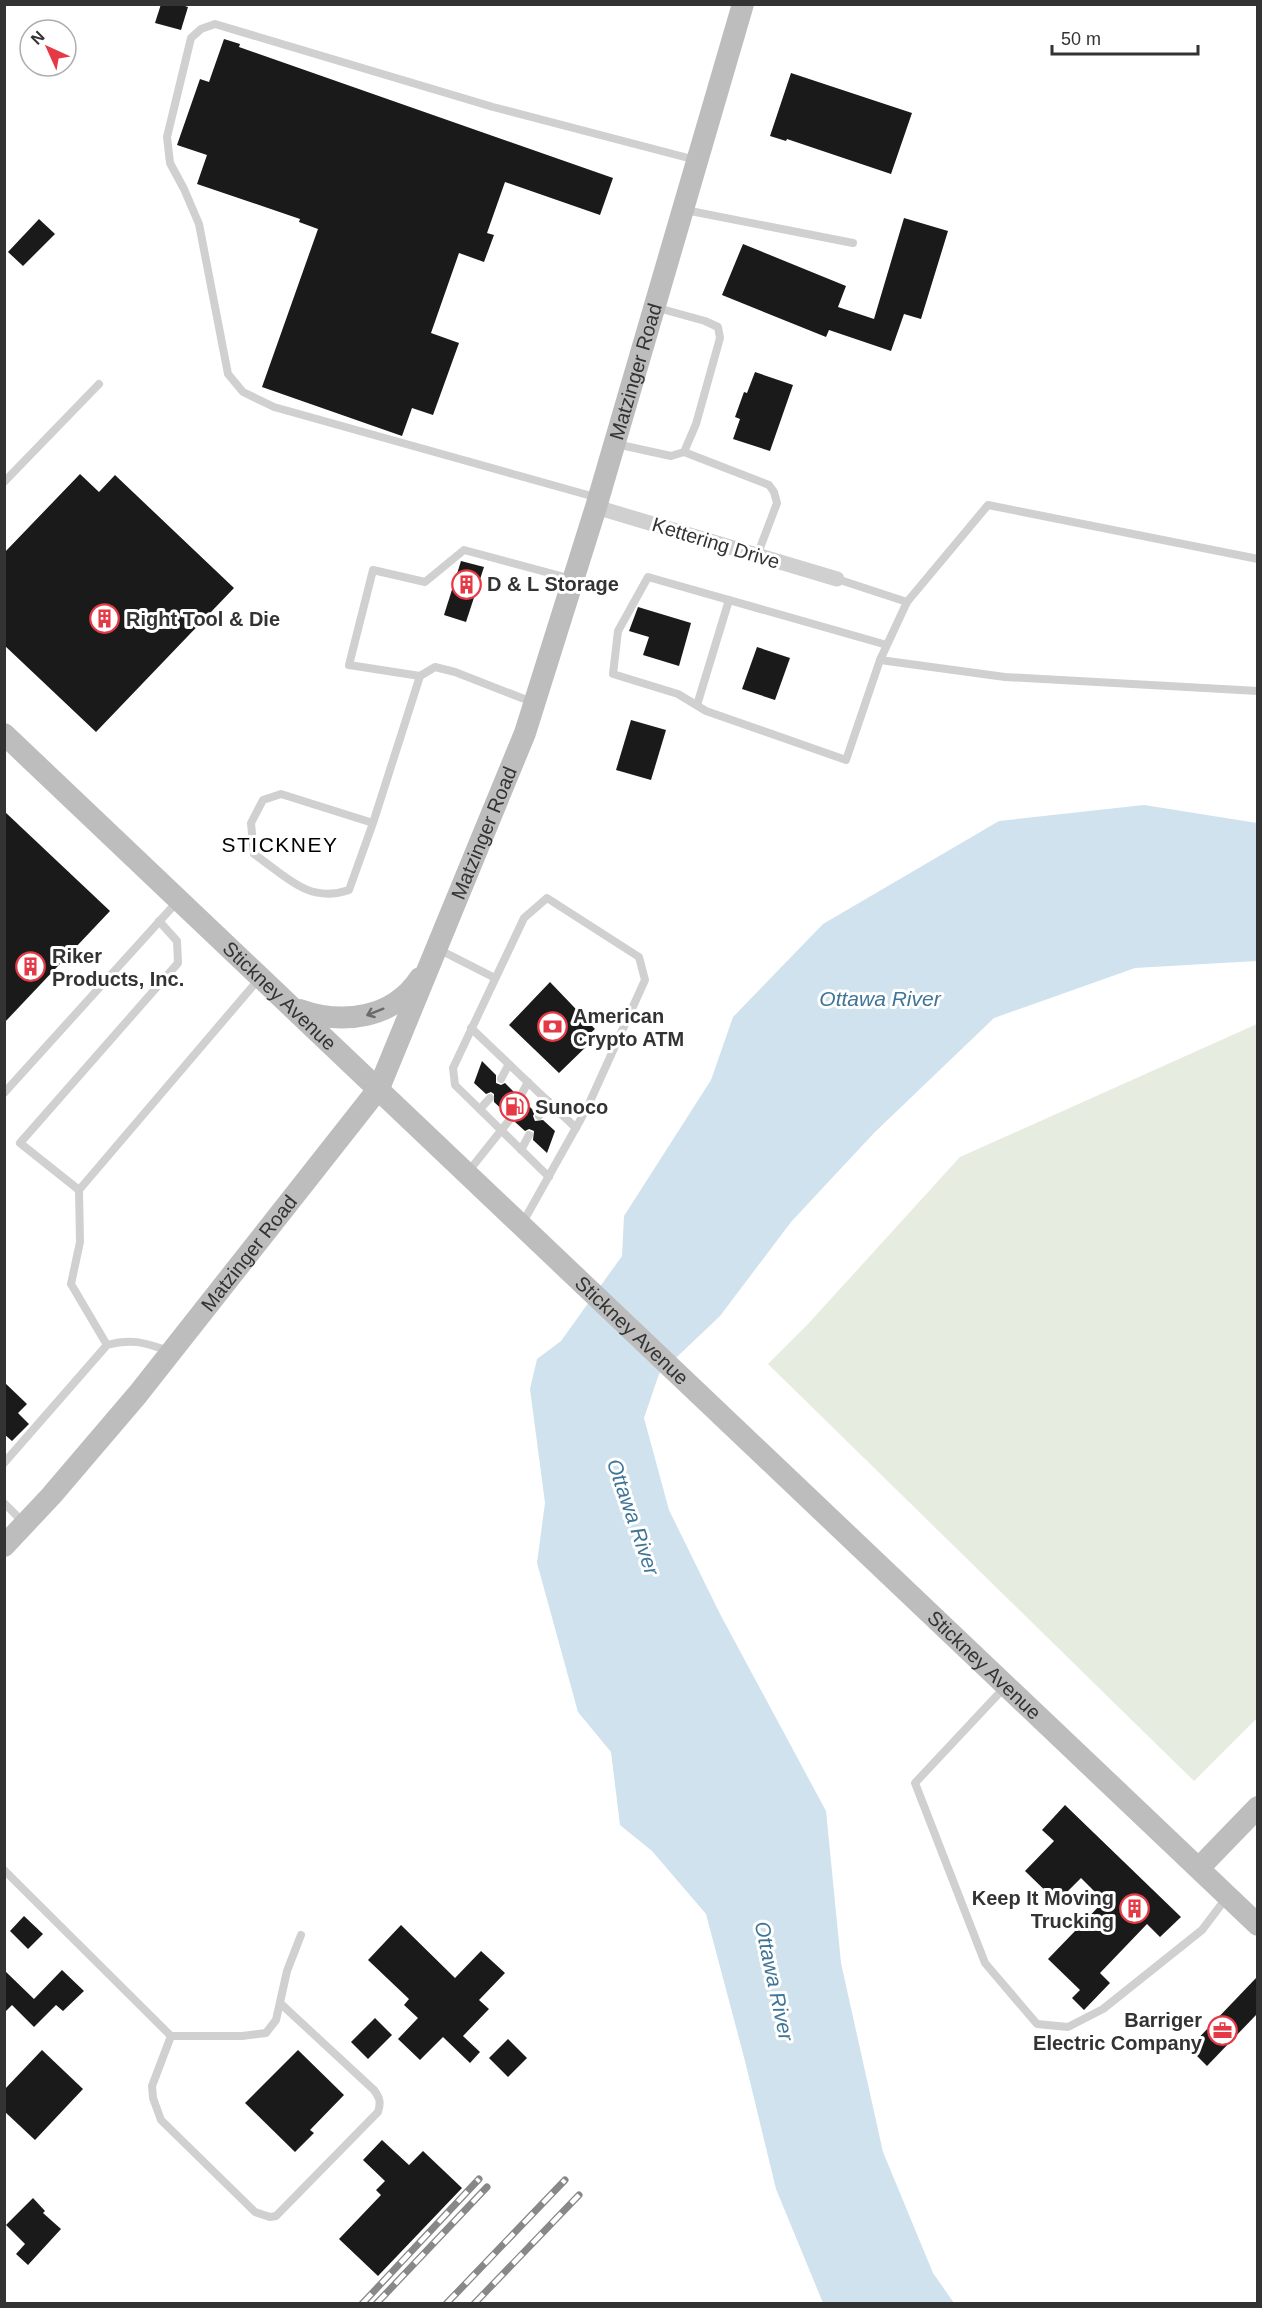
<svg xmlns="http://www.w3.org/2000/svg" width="1262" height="2308" font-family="Helvetica,sans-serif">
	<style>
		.green { fill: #e6ecdf }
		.water { fill: #cfe2ee }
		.building { fill: #1a1a1a }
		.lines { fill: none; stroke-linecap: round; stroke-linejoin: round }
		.lane { stroke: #d0d0d0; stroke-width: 8 }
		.street { stroke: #d0d0d0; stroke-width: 15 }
		.secondary { stroke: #bdbdbd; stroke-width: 22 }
		.rail-casing { stroke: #888; stroke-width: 7 }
		.rail { stroke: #fff; stroke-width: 4.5; stroke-dasharray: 14; stroke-linecap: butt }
		.oneway { stroke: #6a6a6a }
		.labels { text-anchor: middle; stroke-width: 6; stroke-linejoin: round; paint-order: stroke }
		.street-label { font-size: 20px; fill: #333; stroke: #fff }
		.poi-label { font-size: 20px; font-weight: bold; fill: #333; stroke: #fff; text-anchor: start }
		.neighbourhood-label { font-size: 21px; letter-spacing: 1.5px; fill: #000; stroke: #fff }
		.water-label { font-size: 21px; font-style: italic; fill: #3f7597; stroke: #fff }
	</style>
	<rect width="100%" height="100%" fill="#fff"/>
	<!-- green -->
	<polygon class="green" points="1257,1024 1257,1718 1194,1781 768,1364 808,1324 960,1157"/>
	<!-- water -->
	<polygon class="water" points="1144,805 1257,823 1257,961 1135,968 994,1018 874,1133 791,1222 720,1316 659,1374 644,1418 669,1510 720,1614 826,1811 841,1963 883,2152 933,2273 954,2303 823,2303 776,2189 745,2061 706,1914 652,1851 620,1825 611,1752 578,1712 537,1563 545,1503 530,1389 537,1359 561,1341 622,1256 624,1216 711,1080 733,1017 823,924 999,821"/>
	<!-- building -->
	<g class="building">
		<polygon points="161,4 179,4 188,7 181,30 155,23"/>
		<polygon points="224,39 240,44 239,47 613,178 600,215 505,182 487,233 494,235 484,262 459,253 431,333 459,343 433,415 412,408 402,436 262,387 318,229 299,222 300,219 197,184 207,155 177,145 200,79 209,82"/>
		<polygon points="791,73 912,113 891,174 787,139 786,141 770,136"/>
		<polygon points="904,218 948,231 921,319 904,314 891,351 829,330 826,337 722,295 743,244 846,286 838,307 874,319"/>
		<polygon points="39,219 55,234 23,266 8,252"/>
		<polygon points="755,372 793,385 770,451 733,439 740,419 735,417 744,392 747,393"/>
		<polygon points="80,474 99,492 115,475 234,588 96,732 4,645 4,553"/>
		<polygon points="461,561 484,567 466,622 444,615"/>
		<polygon points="638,607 691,623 679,666 643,655 649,637 629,631"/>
		<polygon points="757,647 790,658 775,700 742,689"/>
		<polygon points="631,720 666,730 651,780 616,770"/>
		<polygon points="4,811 110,911 4,1023"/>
		<polygon points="550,982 595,1029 586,1037 591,1042 559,1073 509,1025"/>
		<polygon points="482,1061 496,1075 496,1083 501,1085 505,1083 515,1093 515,1101 520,1103 524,1101 535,1112 533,1116 535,1121 543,1120 555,1131 547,1153 533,1140 534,1131 529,1129 525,1131 515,1122 517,1118 515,1114 511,1112 507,1114 494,1102 494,1094 491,1092 486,1094 474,1083"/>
		<polygon points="4,1382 27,1404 18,1413 29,1424 12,1441 4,1434"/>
		<polygon points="1065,1805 1181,1917 1160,1937 1147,1924 1100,1973 1110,1983 1084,2010 1072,1998 1080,1990 1048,1959 1104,1901 1081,1878 1057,1902 1025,1871 1054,1841 1042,1830"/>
		<polygon points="24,1916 43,1934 28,1949 10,1931"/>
		<polygon points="401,1925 455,1978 481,1951 505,1973 479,2000 489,2009 463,2036 480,2052 470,2063 443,2037 420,2060 398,2039 418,2018 404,2005 409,1999 368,1960"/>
		<polygon points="4,1970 34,1999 62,1970 84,1991 63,2011 56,2005 34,2027 12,2005 4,2013"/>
		<polygon points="1257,1977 1257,2014 1207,2066 1189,2048"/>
		<polygon points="375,2018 392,2035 368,2059 351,2042"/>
		<polygon points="508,2039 527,2058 508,2077 489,2058"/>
		<polygon points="42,2050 83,2089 35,2140 4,2111 4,2090"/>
		<polygon points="298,2050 344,2095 310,2130 314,2133 295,2152 245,2103"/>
		<polygon points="382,2140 409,2165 423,2151 462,2188 378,2276 339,2239 381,2195 376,2190 385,2181 363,2160"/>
		<polygon points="33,2198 45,2211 43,2213 61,2229 28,2265 16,2254 25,2244 6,2225"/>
	</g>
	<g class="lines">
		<!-- lane -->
		<g class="lane">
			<polyline points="685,210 853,243"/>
			<polyline points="616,444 671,456 684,452 696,424 720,338 718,327 705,321 658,308"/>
			<polyline points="684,452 769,485 774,492 777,503 757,556"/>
			<polyline points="4,482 99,384"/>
			<polyline points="595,497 274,407 243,392 228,374 199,224 184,189 170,163 167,137 191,38 201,29 215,24 493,107 696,160"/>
			<polyline points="837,579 907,602 988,505 1258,559"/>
			<polyline points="887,645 648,577 618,631 613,674 678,694 706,711 846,760 880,660 907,602"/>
			<polyline points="880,660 1005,677 1258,691"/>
			<polyline points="532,702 455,672 435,667 420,676 349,665 373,570 425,582 464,550 572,579"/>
			<polyline points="697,705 729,600"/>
			<path d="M373,823L281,794L263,800L251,823L254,854C286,876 308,904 349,890L373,823L420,676"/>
			<polyline points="438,949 495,978"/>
			<polyline points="471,1028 576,1128"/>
			<polyline points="501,1079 509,1064"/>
			<polyline points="4,1093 176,903"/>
			<polyline points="520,1097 528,1082"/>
			<polyline points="480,1109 490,1098"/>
			<polyline points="539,1116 548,1101"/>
			<polyline points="521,1150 529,1135"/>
			<polyline points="468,1172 511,1118"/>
			<polyline points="79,1190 20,1143 178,963 177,941 159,921"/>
			<polyline points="522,1224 587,1108 645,980 639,957 547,898 524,918 453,1068 455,1085 549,1177"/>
			<polyline points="107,1345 71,1284 80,1242 79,1190 258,980"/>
			<path d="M4,1463L107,1345C133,1338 145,1343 169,1351"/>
			<polyline points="4,1503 24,1523"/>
			<polyline points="1004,1688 915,1783 985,1963 1037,2024 1068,2027 1103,2009 1202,1930 1227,1897"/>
			<polyline points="4,1870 171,2036 242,2036 266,2033 276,2020 287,1971 301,1935"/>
			<path d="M171,2036L152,2086L153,2098L161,2120L255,2212L270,2217L276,2216L378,2112C381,2103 380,2098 374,2090L280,2003"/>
		</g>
		<!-- street -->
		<polyline class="street" points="596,507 837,579"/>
		<!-- secondary -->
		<g class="secondary">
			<path id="s1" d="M4,734L1258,1925"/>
			<path d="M300,1010C342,1025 393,1019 420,978"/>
			<path id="s2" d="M4,1546L51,1496L138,1394L379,1088L525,733L596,507L743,4"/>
			<polyline points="1199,1868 1258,1807"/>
		</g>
		<defs>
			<g id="rail">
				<polyline points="362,2304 479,2179"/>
				<polyline points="376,2304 487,2187"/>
				<polyline points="446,2304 565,2180"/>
				<polyline points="474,2304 579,2195"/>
			</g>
		</defs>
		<!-- rail casing -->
		<use href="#rail" class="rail-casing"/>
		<!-- rail -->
		<use href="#rail" class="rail"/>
	</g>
	<!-- one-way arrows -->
	<defs><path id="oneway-shaft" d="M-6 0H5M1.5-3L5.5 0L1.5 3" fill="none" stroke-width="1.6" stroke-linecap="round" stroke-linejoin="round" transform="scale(1.5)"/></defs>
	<use class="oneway" href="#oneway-shaft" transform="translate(375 1012) rotate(158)"/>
	<!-- icons -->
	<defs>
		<symbol id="building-ring" viewBox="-11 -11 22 22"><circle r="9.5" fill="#fff" stroke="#e63946" stroke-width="1.5"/><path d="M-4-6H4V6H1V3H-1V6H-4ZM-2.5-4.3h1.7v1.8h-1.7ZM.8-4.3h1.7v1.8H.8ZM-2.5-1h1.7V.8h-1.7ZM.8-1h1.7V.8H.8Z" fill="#e63946"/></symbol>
		<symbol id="bank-ring" viewBox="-11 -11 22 22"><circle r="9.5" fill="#fff" stroke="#e63946" stroke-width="1.5"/><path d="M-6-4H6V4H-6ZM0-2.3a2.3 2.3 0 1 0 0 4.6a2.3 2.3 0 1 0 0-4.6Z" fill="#e63946"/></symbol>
		<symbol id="fuel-ring" viewBox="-11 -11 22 22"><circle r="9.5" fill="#fff" stroke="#e63946" stroke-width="1.5"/><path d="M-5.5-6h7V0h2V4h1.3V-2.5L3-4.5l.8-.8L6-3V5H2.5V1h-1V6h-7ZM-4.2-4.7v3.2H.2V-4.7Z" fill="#e63946"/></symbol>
		<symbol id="office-ring" viewBox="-11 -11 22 22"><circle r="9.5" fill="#fff" stroke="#e63946" stroke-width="1.5"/><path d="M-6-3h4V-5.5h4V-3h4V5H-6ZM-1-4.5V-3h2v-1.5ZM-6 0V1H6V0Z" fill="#e63946"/></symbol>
	</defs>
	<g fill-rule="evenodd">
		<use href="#building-ring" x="450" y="568" width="33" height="33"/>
		<use href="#building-ring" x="88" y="602" width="33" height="33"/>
		<use href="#building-ring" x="14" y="950" width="33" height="33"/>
		<use href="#bank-ring" x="536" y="1010" width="33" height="33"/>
		<use href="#fuel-ring" x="498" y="1090" width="33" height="33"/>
		<use href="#building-ring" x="1118" y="1892" width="33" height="33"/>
		<use href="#office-ring" x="1206" y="2014" width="33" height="33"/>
	</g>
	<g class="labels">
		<!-- street labels -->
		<g class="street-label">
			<text dy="7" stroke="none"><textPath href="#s2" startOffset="1354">Matzinger Road</textPath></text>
			<text transform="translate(716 543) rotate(17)" y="7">Kettering Drive</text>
			<text dy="7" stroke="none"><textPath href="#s2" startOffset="868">Matzinger Road</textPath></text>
			<text dy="7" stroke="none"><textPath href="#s1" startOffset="380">Stickney Avenue</textPath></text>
			<text dy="7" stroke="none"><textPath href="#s2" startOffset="382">Matzinger Road</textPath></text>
			<text dy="7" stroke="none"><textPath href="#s1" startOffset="866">Stickney Avenue</textPath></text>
			<text dy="7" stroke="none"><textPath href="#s1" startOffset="1352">Stickney Avenue</textPath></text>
		</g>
		<!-- poi labels -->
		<g class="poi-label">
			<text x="487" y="591">D &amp; L Storage</text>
			<text x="126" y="626">Right Tool &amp; Die</text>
			<text x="52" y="963">Riker<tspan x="52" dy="23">Products, Inc.</tspan></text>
			<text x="573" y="1023">American<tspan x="573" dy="23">Crypto ATM</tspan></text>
			<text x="535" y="1114">Sunoco</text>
			<text x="1114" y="1905" text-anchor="end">Keep It Moving<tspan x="1114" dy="23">Trucking</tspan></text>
			<text x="1202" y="2027" text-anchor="end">Barriger<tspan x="1202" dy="23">Electric Company</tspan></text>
		</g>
		<!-- neighbourhood labels -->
		<g class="neighbourhood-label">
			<text x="280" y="852">STICKNEY</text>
		</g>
		<!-- water labels -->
		<g class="water-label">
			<text x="880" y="1006">Ottawa River</text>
			<text transform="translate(633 1517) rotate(71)" y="7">Ottawa River</text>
			<text transform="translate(774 1981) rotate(78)" y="7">Ottawa River</text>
		</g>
	</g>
	<!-- border -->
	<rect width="1262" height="2308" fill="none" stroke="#333333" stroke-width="12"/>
	<!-- north arrow -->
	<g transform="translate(48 48) rotate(315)"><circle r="28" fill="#ffffff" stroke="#adadad" stroke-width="1.5"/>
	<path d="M0-4.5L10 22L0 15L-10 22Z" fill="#e63946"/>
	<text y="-9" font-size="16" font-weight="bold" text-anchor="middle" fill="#333333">N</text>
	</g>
	<!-- scale -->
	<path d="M1052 45v9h146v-9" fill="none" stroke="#333333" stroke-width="3"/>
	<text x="1061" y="45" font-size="18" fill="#333333" stroke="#ffffff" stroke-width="4.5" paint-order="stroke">50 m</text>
</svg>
